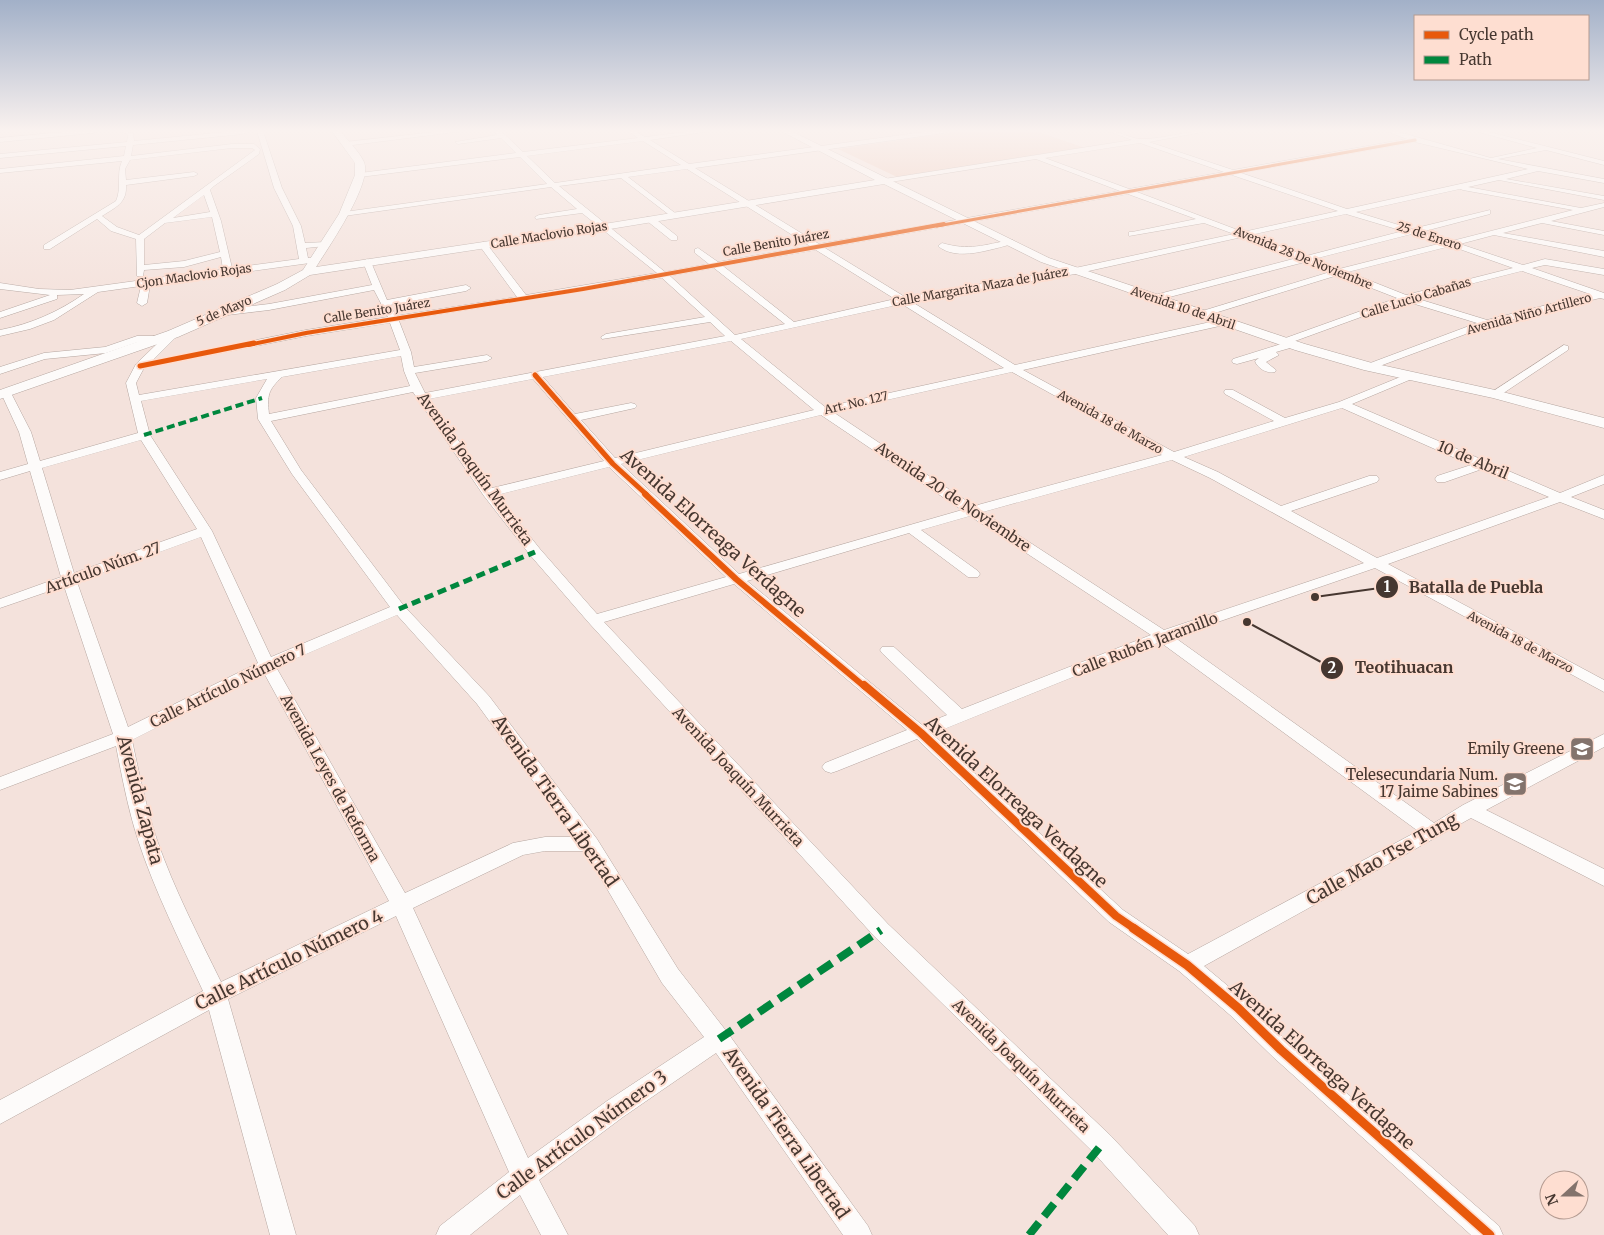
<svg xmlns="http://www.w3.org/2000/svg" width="1604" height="1235" font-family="Merriweather,serif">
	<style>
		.green { fill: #efcabb }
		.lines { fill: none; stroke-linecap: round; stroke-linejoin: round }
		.street-casing { stroke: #b5a6a0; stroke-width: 1 }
		.secondary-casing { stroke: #b5a6a0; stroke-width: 1 }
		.street { fill: #fdfbfa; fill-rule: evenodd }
		.secondary { fill: #fdfbfa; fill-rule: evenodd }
		.quiet-far2 { stroke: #00873e; stroke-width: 4; stroke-dasharray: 8 4; stroke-linecap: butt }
		.quiet-far1 { stroke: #00873e; stroke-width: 5; stroke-dasharray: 9 5; stroke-linecap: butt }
		.quiet { stroke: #00873e; stroke-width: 8; stroke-dasharray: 16 8; stroke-linecap: butt }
		.cycleway-far5-casing { stroke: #feded1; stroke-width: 4.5 }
		.cycleway-far4-casing { stroke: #feded1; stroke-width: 5.5 }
		.cycleway-far3-casing { stroke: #feded1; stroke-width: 8 }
		.cycleway-far2-casing { stroke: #feded1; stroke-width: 9 }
		.cycleway-far1-casing { stroke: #feded1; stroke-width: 11 }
		.cycleway-casing { stroke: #feded1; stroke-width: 12 }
		.cycleway-far5 { stroke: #e8590c; stroke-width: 3 }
		.cycleway-far4 { stroke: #e8590c; stroke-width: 4 }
		.cycleway-far3 { stroke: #e8590c; stroke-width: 5 }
		.cycleway-far2 { stroke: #e8590c; stroke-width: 6 }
		.cycleway-far1 { stroke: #e8590c; stroke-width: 8 }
		.cycleway { stroke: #e8590c; stroke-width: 9 }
		.labels { text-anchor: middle; stroke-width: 4; stroke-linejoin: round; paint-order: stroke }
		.far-street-label { font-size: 12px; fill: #463730; stroke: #feded1 }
		.street-label { font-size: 15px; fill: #463730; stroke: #feded1 }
		.poi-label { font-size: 15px; fill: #463730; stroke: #feded1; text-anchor: end }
		.near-street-label { font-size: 18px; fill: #463730; stroke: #feded1 }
		.leader { fill: none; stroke: #463730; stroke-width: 2 }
		.callout-dot { fill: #463730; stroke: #feded1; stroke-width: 2 }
		.mark-label { font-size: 15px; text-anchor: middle; font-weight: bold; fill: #fff }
		.callout-label { font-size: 16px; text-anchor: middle; font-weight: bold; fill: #463730; stroke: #feded1; stroke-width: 4; stroke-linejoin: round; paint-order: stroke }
	</style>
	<rect width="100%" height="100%" fill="#f4e2dc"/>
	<!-- green -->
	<polygon class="green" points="963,131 1036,131 1085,148 897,177 838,149"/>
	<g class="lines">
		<defs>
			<g id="street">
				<polygon points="74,131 96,131 93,133 0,142 0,138"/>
				<path d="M121,131L133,133L134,141L235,131L246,132L243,134L133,145L131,156L232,144H254L260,149L259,154L214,186L210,190L221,221L232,268L299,259L293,226L274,188L257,131H263L282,188L301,226L305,243L326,242L330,244L326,246L306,248L308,258L320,257L321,259L317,262L150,285L147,303L142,306L137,303L141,286L98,292L54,320L30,329L0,336V330C31,324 58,312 84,294L57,295V299L0,318V312L50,295L0,289V283L39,289L70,290L223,269L221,257L184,267L144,270L143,276H137L136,239L111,231L97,219L50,249H44V245L116,201C122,188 116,174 122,161L0,173V169L124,156L126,146L0,158V154L127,142L128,135ZM232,148H252L255,150L139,235L117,227L102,216C116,207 127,203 126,185L194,176L198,174L194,172L126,180L125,169L130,160ZM204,195L210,212L173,218ZM212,217L220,252L184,261L144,265V239L165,223Z"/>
				<polygon points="444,131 463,131 345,146 342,144 345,142"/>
				<path d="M494,131H501L523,152L638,138L628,131H635L645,137L694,131H711L650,140L689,164L931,131H947L944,133L695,168L819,244L1120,191L1036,159L884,183L880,181L884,179L1132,140L1108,131C1120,131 1130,139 1142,139C1163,139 1186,131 1208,131L1149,142L1233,170L1407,139L1386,131H1395L1491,158L1537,148L1475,131H1485L1604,161V165L1546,150L1498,159L1604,179V183L1538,171L1506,179L1604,196V200L1499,180L1468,187L1581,208L1604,203V207L1551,221L1604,231V235L1542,223L1503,233L1604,251V257L1494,235L1460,244L1523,265L1545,259L1604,269V275L1545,265L1532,268L1604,293V299L1600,298L1490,325L1369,370L1365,369L1364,367L1365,365L1477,323L1405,301L1295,341L1298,344L1297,346L1276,352L1279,355L1266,362L1276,370L1275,372C1267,374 1257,368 1255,361L1259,358L1237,364L1233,363L1232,361L1233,359L1281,344L1279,342L1280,340L1397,298L1338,275L1205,316L1202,317L1197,314L1199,312L1330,272L1305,262L1154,301L1149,298L1151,296L1297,258L1242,237L1075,274L912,302L1015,365L1224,319L1227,320L1229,322L1224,325L1023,370L1174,452L1274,421L1225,394L1224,392L1225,390H1233L1285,418L1339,402L1410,373L1415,376L1414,378L1352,404L1560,493L1604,475V484L1571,497L1604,510V519L1560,502L1388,564L1604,680V692L1375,568L1174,637L1434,823L1463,805L1604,734V747L1486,810L1604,869V886L1471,818L1204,966L1246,1001L1289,1043L1499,1226L1503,1235H1471L1273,1057L1230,1015L1179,971L1109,922L917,739L837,771L831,773L825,771L822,767L825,763L907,730L734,584L604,622L888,924L1111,1136L1195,1226L1199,1235H1168L1093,1152L874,936L589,623L530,555L484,496L413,392L271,421L301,470L404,606L489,696L597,839L678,969L727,1032L868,1226L872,1235H843L716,1053L623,1117L539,1180L568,1235H541L520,1195L470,1235H436L440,1226L509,1172L396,916L228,999L296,1235H270L209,1010L0,1124V1100L203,991C180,941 155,892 138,840C128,809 122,777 116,746L0,790V777L113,734L64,586L0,608V599L61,577L30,471L0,480V472L28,464L19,432L1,393L6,390L11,393L31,432L40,461L138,433L126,383L136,364L160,341L138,342L106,353L45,359L0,374V367L44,353L105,347L137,336H165L173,331L178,334L177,336L152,361L306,330L388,317L374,290L269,310L219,316L214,313L219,310L269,304L372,285L363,262L367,259L371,262L387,300L466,285L471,288L466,291L390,305L396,316L517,297L479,245L483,242L486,243L526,295L657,273L582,213L536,219L535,217L539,215L577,209L551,187L344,216L340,214L344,212L547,184L520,157L360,177L356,175L360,173L516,153L501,138L458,144L455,142L497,135ZM643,141L681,165L555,183L527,156ZM1415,142L1528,169L1347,209L1241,173ZM1140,143L1224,172L1129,189L1045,158ZM687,169L810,246L718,262L698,248L695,249V253L709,264L665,272L559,186L621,178L672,217H675V213L628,177ZM1232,175L1338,211L1243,232L1137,192ZM1460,189L1463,190L1573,210L1452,241L1421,232L1490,214V210L1412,229L1356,212ZM1128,194L1196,219L1132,232H1129V236L1204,223L1234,234L1075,268L905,297L825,248ZM1346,214L1403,231L1306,256L1251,235ZM1412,234L1442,243L1339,269L1314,259ZM1451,246L1513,268L1406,295L1348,272ZM816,250L895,299L794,322L723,266ZM714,268L785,324L735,335L670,276ZM1522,271L1590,294L1487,320L1415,298ZM662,278L705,317L606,334L601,337L602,339L710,322L725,336L425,393L415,373L487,361L492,358L487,355L414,367L411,352L399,321ZM902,304L1004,368L825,407L741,339ZM390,323L400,350L139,395L136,383L144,368L306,336ZM731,341L814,410L615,458L581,420L635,408L637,406L635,404L631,403L575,414L543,377ZM401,356L404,371L410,386L269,414C267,395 268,390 282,377ZM1012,372L1162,455L974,506L833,412ZM267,379L256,398L258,419L292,474L390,607L271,657L212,531L150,435L141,401ZM533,379L604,461L492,488L429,399ZM1342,408L1471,465L1437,476L1435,479L1437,482H1445L1482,469L1549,497L1377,558L1291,511L1377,482L1379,479L1377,476H1369L1281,506L1218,472L1184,457ZM821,415L962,510L739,574L621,464ZM141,440L197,529L74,573L42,468ZM1172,460L1210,478L1364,563L1164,630L983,512ZM609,467L726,577L597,614L540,549L497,495ZM970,516L1151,635L962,709L894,647H882L880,650L882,653L947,715L922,725L747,581L909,533L968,577H978L980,574L978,571L921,530ZM201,537L258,663L128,727L77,582ZM397,615L477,704L574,837H545L513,843L405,893L276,667ZM1160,642L1418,831L1188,954L1123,910L932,734ZM264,673L389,901L221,982C198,935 174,889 157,840C146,807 139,773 132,740ZM545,851H585L662,983L704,1037L607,1101L528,1158L413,908L523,855Z"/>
				<polygon points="647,217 653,217 677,236 677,240 671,240 647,221"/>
				<path d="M1010,240H1013V244C991,249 957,262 938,246L942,243C969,251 984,245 1010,240Z"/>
				<polygon points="1564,345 1568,346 1568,350 1499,396 1495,397 1489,394"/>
			</g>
			<path id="secondary" d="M332,131H340C347,140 359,151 364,162C373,183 328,248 316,267L604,224L875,180L781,131H791L1049,258L1305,344L1372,363L1495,390L1604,418V428L1493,398L1364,370L1295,350L1041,262L884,184L604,230L310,275L285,290L178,337L0,399V390L168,331L277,284L303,270L339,214L355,175V163Z"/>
		</defs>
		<!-- street casing -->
		<use href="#street" class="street-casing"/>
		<!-- secondary casing -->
		<use href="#secondary" class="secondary-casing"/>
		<!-- street -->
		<use href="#street" class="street"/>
		<!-- secondary -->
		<use href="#secondary" class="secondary"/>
		<!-- quiet-far2 -->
		<polyline class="quiet-far2" points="144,435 262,398"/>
		<!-- quiet-far1 -->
		<polyline class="quiet-far1" points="399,609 535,552"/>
		<!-- quiet -->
		<g class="quiet">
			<polyline points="719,1039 881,930"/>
			<polyline points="1029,1235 1102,1144"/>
		</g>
		<defs>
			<polyline id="cycleway-far5" points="937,226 1415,140"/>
			<polyline id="cycleway-far4" points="248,345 306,333 583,289 944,224"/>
			<g id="cycleway-far3">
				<polyline points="140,366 254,343"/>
				<polyline points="535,375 613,464 647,495"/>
			</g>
			<polyline id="cycleway-far2" points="645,494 736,579 865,687"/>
			<polyline id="cycleway-far1" points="864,685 921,733 1116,916 1135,929"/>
			<polyline id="cycleway" points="1133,928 1187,965 1238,1008 1281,1050 1490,1235"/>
		</defs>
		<!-- cycleway-far5 casing -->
		<use href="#cycleway-far5" class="cycleway-far5-casing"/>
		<!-- cycleway-far4 casing -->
		<use href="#cycleway-far4" class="cycleway-far4-casing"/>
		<!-- cycleway-far3 casing -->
		<use href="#cycleway-far3" class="cycleway-far3-casing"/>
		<!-- cycleway-far2 casing -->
		<use href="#cycleway-far2" class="cycleway-far2-casing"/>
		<!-- cycleway-far1 casing -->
		<use href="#cycleway-far1" class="cycleway-far1-casing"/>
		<!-- cycleway casing -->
		<use href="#cycleway" class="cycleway-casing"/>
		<!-- cycleway-far5 -->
		<use href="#cycleway-far5" class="cycleway-far5"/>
		<!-- cycleway-far4 -->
		<use href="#cycleway-far4" class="cycleway-far4"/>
		<!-- cycleway-far3 -->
		<use href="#cycleway-far3" class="cycleway-far3"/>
		<!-- cycleway-far2 -->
		<use href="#cycleway-far2" class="cycleway-far2"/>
		<!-- cycleway-far1 -->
		<use href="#cycleway-far1" class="cycleway-far1"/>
		<!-- cycleway -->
		<use href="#cycleway" class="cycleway"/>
	</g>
	<!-- sky -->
	<linearGradient id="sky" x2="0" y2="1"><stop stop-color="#a2b0c8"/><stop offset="0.43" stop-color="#faf2ef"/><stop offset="1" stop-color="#faf2ef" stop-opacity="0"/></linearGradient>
	<rect width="1604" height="304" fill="url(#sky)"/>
	<!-- icons -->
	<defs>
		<symbol id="school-square" viewBox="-11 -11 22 22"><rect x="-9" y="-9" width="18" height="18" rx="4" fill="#83736c" stroke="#feded1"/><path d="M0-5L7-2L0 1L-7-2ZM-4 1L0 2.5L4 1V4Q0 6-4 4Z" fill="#fff"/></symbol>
	</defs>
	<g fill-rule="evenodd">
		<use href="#school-square" x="1568" y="735" width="28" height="28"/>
		<use href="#school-square" x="1501" y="770" width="28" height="28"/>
	</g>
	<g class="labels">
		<!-- far-street labels -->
		<g class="far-street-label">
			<text transform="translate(549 235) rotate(-9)" y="4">Calle Maclovio Rojas</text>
			<text transform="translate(1429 236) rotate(18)" y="4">25 de Enero</text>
			<text transform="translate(776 243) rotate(-10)" y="4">Calle Benito Juárez</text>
			<text transform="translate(1303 258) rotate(22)" y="4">Avenida 28 De Noviembre</text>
			<text transform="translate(194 276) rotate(-8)" y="4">Cjon Maclovio Rojas</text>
			<text transform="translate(980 287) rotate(-10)" y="4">Calle Margarita Maza de Juárez</text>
			<text transform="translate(1416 298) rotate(-17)" y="4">Calle Lucio Cabañas</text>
			<text transform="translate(1183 308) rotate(19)" y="4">Avenida 10 de Abril</text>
			<text transform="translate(224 311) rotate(-23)" y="4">5 de Mayo</text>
			<text transform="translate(377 311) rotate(-9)" y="4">Calle Benito Juárez</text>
			<text transform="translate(1529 314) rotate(-15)" y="4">Avenida Niño Artillero</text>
			<text transform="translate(856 403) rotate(-13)" y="4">Art. No. 127</text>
			<text transform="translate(1110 422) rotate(29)" y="4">Avenida 18 de Marzo</text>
			<text transform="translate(1520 642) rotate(28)" y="4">Avenida 18 de Marzo</text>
		</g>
		<!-- street labels -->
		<g class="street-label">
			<text transform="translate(1473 460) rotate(23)" y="5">10 de Abril</text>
			<text transform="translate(475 469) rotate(54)" y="5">Avenida Joaquín Murrieta</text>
			<text transform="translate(953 497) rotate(34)" y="5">Avenida 20 de Noviembre</text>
			<text transform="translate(103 568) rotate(-20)" y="5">Artículo Núm. 27</text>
			<text transform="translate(1145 645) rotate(-21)" y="5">Calle Rubén Jaramillo</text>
			<text transform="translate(228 686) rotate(-26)" y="5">Calle Artículo Número 7</text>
			<text transform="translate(738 777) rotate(47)" y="5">Avenida Joaquín Murrieta</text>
			<text transform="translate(330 778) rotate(61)" y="5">Avenida Leyes de Reforma</text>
			<text transform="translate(1021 1066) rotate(44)" y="5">Avenida Joaquín Murrieta</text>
		</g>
		<!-- poi labels -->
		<g class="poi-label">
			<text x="1564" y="754">Emily Greene</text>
			<text x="1498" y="780">Telesecundaria Num.<tspan x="1498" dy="17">17 Jaime Sabines</tspan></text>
		</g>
		<!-- near-street labels -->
		<g class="near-street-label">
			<text transform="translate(713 533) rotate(42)" y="6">Avenida Elorreaga Verdagne</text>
			<text transform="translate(140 800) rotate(75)" y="6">Avenida Zapata</text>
			<text transform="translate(555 801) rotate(55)" y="6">Avenida Tierra Libertad</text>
			<text transform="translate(1016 802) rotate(43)" y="6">Avenida Elorreaga Verdagne</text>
			<text transform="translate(1382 859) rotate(-29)" y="6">Calle Mao Tse Tung</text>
			<text transform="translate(289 960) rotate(-26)" y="6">Calle Artículo Número 4</text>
			<text transform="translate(1322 1065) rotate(42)" y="6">Avenida Elorreaga Verdagne</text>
			<text transform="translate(786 1133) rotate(55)" y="6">Avenida Tierra Libertad</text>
			<text transform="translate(582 1135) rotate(-36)" y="6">Calle Artículo Número 3</text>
		</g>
	</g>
	<!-- callouts -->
	<path class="leader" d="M1315 597L1387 587M1247 622L1332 668"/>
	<g class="callout-dot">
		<circle cx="1315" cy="597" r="5"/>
		<circle cx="1247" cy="622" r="5"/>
		<circle cx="1387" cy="587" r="12"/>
		<circle cx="1332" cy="668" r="12"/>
	</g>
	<g class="mark-label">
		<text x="1387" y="592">1</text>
		<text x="1332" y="673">2</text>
	</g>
	<g class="callout-label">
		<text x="1476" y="593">Batalla de Puebla</text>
		<text x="1404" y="673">Teotihuacan</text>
	</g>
	<!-- legend -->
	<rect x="1414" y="15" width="175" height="65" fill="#feded1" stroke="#b49b91"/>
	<rect x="1424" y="31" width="25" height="8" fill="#e8590c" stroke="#b49b91"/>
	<text x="1459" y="40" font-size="15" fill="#463730">Cycle path</text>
	<rect x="1424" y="56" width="25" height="8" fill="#00873e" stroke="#b49b91"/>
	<text x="1459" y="65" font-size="15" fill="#463730">Path</text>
	<!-- north arrow -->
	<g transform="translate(1564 1195) rotate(249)"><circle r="24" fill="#feded1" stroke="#b49b91"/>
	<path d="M0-4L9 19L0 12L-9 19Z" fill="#83736c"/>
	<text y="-8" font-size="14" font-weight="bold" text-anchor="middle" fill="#463730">N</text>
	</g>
</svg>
